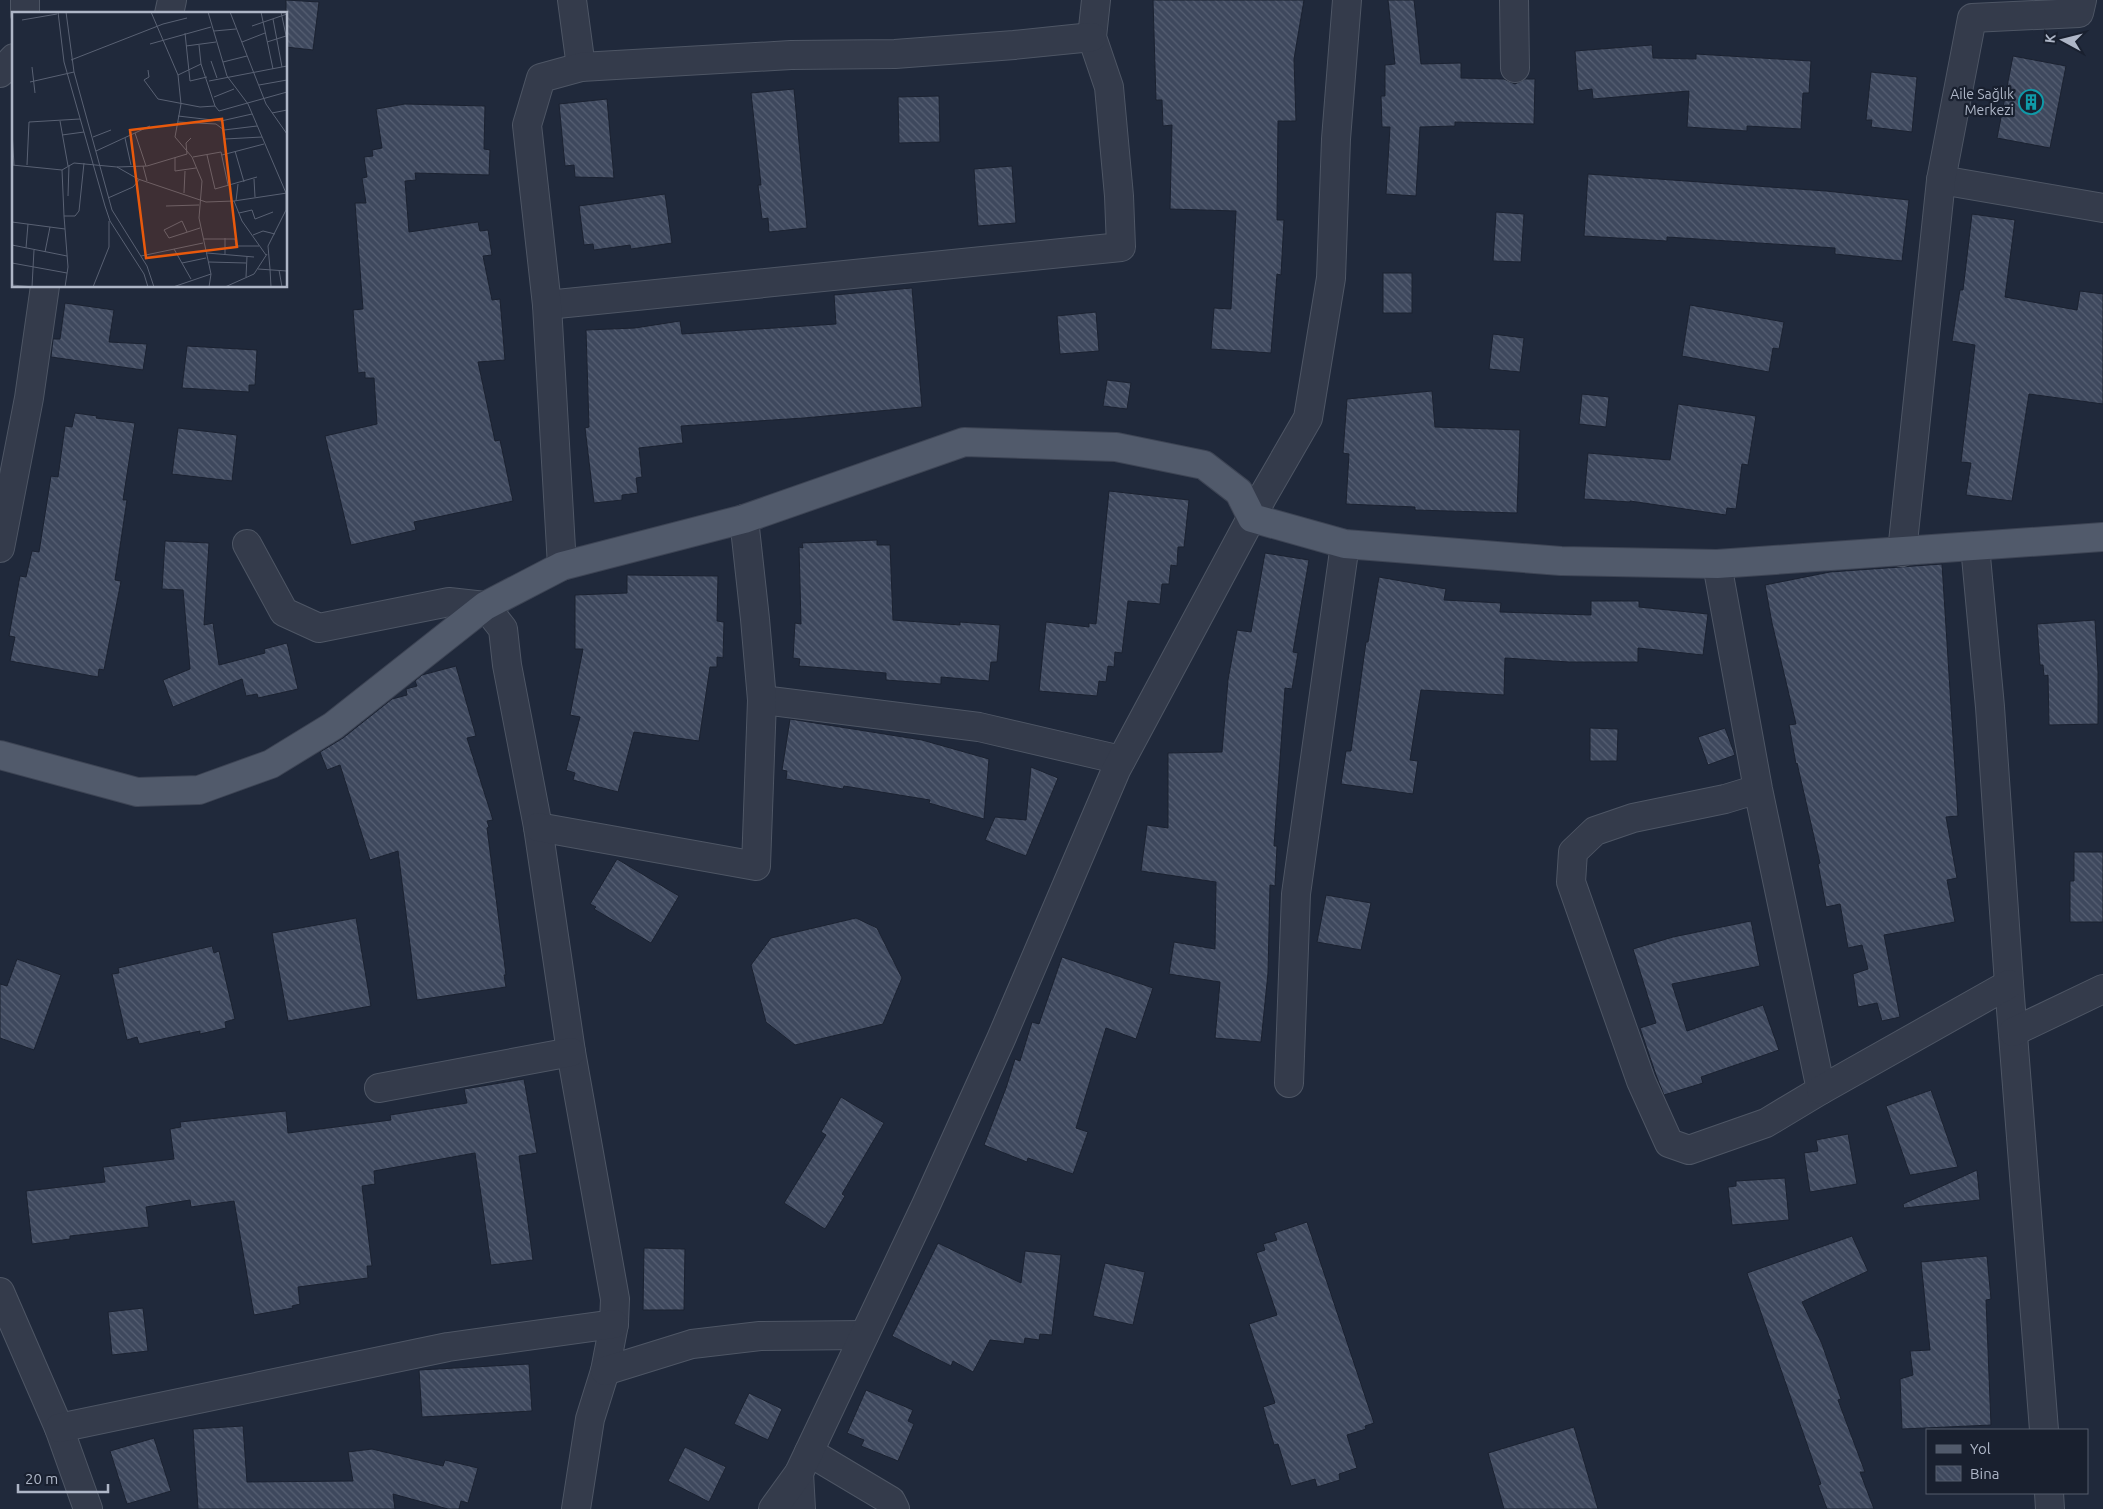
<svg xmlns="http://www.w3.org/2000/svg" width="2103" height="1509" font-family="Ubuntu,sans-serif">
	<style>
		.building { fill: url(#building-back-hatch); stroke: #1b2231 }
		.lines { fill: none; stroke-linecap: round; stroke-linejoin: round }
		.minor-casing { stroke: #4e5665; stroke-width: 30 }
		.major-casing { stroke: #3d4454; stroke-width: 30 }
		.minor { stroke: #343b4b; stroke-width: 28 }
		.major { stroke: #515a6b; stroke-width: 28 }
		.labels { text-anchor: middle; stroke-width: 4.5; stroke-linejoin: round; paint-order: stroke }
		.poi-label { font-size: 14px; fill: #aeb6c7; stroke: #19202f; text-anchor: end }
		.inset-road { fill: none; stroke: #596173; stroke-width: 1 }
		.view { fill: #e8590c; fill-opacity: 0.15; stroke: #e8590c; stroke-width: 2.5 }
		.inset-edge { fill: none; stroke: #aeb6c7; stroke-width: 2.5 }
	</style>
	<defs>
		<pattern id="building-back-hatch" width="6" height="6" patternUnits="userSpaceOnUse" patternTransform="scale(1.25)"><rect width="6" height="6" fill="#3e485d"/><path d="M-1 5l2 2M0 0l6 6M5-1l2 2" fill="none" stroke="#576073"/></pattern>
	</defs>
	<rect width="100%" height="100%" fill="#20293b"/>
	<!-- building -->
	<g class="building">
		<polygon points="286,0 319,2 313,50 286,47"/>
		<polygon points="1153,0 1304,0 1294,59 1296,121 1278,121 1277,220 1284,220 1281,275 1277,274 1271,353 1211,349 1214,308 1231,309 1236,211 1170,209 1172,125 1163,126 1162,100 1156,100"/>
		<polygon points="1388,0 1414,0 1421,64 1461,63 1461,78 1504,79 1515,84 1525,79 1535,79 1534,124 1455,122 1455,126 1420,127 1416,196 1386,194 1390,127 1382,127 1381,96 1385,96 1385,65 1395,64"/>
		<polygon points="1652,45 1653,58 1696,59 1696,54 1811,61 1809,93 1803,93 1801,129 1747,126 1747,131 1687,127 1689,91 1593,99 1592,89 1578,91 1575,51"/>
		<polygon points="2013,56 2066,66 2050,148 1997,138"/>
		<polygon points="1871,72 1917,77 1912,132 1871,127 1872,120 1866,120"/>
		<polygon points="794,89 807,228 769,232 768,218 762,219 758,185 761,185 751,93"/>
		<polygon points="939,96 940,142 899,143 898,97"/>
		<polygon points="607,99 614,178 575,177 574,165 565,166 559,104"/>
		<polygon points="405,104 485,106 484,149 490,150 489,175 415,173 416,180 405,181 409,232 478,222 480,231 488,230 492,255 483,256 492,300 500,299 505,360 478,362 495,441 500,440 513,501 414,522 416,530 351,545 325,436 377,424 374,378 365,378 365,372 358,373 353,310 363,309 355,203 366,203 362,178 367,177 364,157 373,156 372,150 382,148 376,109"/>
		<polygon points="1012,166 1016,223 978,226 974,169"/>
		<polygon points="1588,174 1826,191 1909,200 1902,261 1835,254 1835,248 1667,237 1667,241 1584,236"/>
		<polygon points="665,194 672,243 631,249 630,245 594,250 593,244 584,245 579,206"/>
		<polygon points="1496,212 1524,214 1521,262 1493,261"/>
		<polygon points="1972,214 2015,220 2005,297 2077,310 2080,291 2103,294 2103,404 2029,394 2012,501 1966,495 1971,463 1961,462 1975,345 1952,341 1960,290 1963,290"/>
		<rect x="1383" y="273" width="29" height="40"/>
		<polygon points="912,288 922,407 804,418 681,426 683,443 639,448 642,477 636,478 638,493 622,495 622,500 594,503 585,428 589,427 586,330 635,328 680,321 682,334 836,324 834,295"/>
		<polygon points="65,303 114,310 109,342 147,344 143,370 51,357 53,339 60,339"/>
		<polygon points="1690,305 1784,322 1779,349 1773,348 1769,372 1682,356"/>
		<polygon points="1096,312 1099,351 1060,354 1057,316"/>
		<polygon points="1493,334 1524,338 1520,372 1489,369"/>
		<polygon points="187,346 257,350 255,385 249,385 249,392 182,388"/>
		<polygon points="1107,380 1131,383 1127,409 1103,406"/>
		<polygon points="1432,391 1435,427 1520,430 1517,513 1415,510 1415,507 1346,504 1349,454 1343,453 1347,399"/>
		<polygon points="1582,394 1609,397 1606,427 1579,424"/>
		<polygon points="1678,404 1756,416 1748,465 1742,464 1736,509 1727,508 1726,515 1630,501 1630,502 1584,499 1588,453 1670,460"/>
		<polygon points="75,413 97,416 96,418 135,423 123,500 127,500 115,580 121,581 104,670 99,669 98,677 10,661 15,637 9,636 20,576 26,577 32,551 39,552 51,476 58,477 65,426 72,427"/>
		<polygon points="178,428 237,435 232,481 172,474"/>
		<polygon points="1109,491 1189,500 1184,547 1178,547 1177,566 1171,565 1169,584 1162,584 1160,604 1128,601 1122,653 1115,652 1114,667 1108,666 1106,682 1099,681 1097,696 1039,691 1046,622 1089,627 1089,623 1096,624"/>
		<polygon points="877,540 877,545 890,545 893,620 960,625 960,622 1000,625 997,662 991,662 989,681 941,677 941,684 886,680 886,673 799,666 800,659 793,658 795,623 801,624 799,547 803,548 802,543"/>
		<polygon points="165,541 209,543 204,625 213,623 219,665 265,653 264,649 287,643 298,689 258,698 257,694 246,696 242,679 173,707 163,680 190,669 183,590 162,589"/>
		<polygon points="1265,553 1309,560 1293,652 1298,653 1292,689 1285,688 1274,846 1277,846 1275,886 1270,885 1268,973 1261,1042 1215,1038 1220,982 1169,974 1174,942 1215,949 1216,882 1141,871 1147,825 1168,828 1168,753 1222,752 1228,680 1237,630 1251,632"/>
		<polygon points="1942,564 1958,816 1946,817 1957,878 1947,880 1955,922 1884,935 1900,1017 1882,1021 1877,1003 1858,1007 1853,974 1868,969 1862,945 1848,948 1840,904 1826,907 1818,864 1820,863 1797,763 1796,764 1789,725 1796,724 1772,623 1765,585 1830,572"/>
		<polygon points="627,575 718,576 717,621 724,622 723,658 717,657 717,667 710,667 699,741 634,732 618,792 573,780 575,773 566,770 580,717 570,715 583,649 575,649 575,595 627,593"/>
		<polygon points="1379,577 1446,589 1444,600 1501,603 1500,612 1591,615 1591,601 1639,601 1639,607 1708,614 1703,655 1638,648 1638,662 1569,662 1505,658 1504,695 1421,690 1410,760 1418,761 1413,794 1341,784 1346,751 1351,751 1366,642 1368,642"/>
		<polygon points="2095,620 2098,672 2098,724 2049,725 2048,675 2044,676 2043,665 2040,665 2037,624"/>
		<polygon points="456,666 476,736 467,738 493,820 487,821 489,827 487,828 506,975 504,975 506,987 417,1000 398,851 370,860 340,765 327,770 320,752 343,738 392,699 407,695 406,689 417,686 415,681 422,675"/>
		<polygon points="790,719 922,740 989,759 984,819 929,803 930,800 844,786 843,789 786,779 787,771 782,770"/>
		<polygon points="1590,728 1618,729 1617,761 1590,761"/>
		<polygon points="1725,728 1735,755 1708,765 1698,737"/>
		<polygon points="1031,767 1058,778 1026,856 985,840 995,817 1026,820"/>
		<polygon points="2074,852 2103,852 2103,922 2070,922 2070,881 2074,881"/>
		<polygon points="617,859 679,896 651,943 594,909 596,907 590,904"/>
		<polygon points="1326,895 1371,903 1361,950 1317,942"/>
		<polygon points="356,918 371,1006 288,1021 272,933"/>
		<polygon points="856,918 877,928 902,978 883,1024 795,1045 766,1022 751,965 771,938"/>
		<polygon points="1751,921 1760,966 1672,984 1687,1031 1763,1005 1779,1050 1701,1077 1703,1083 1664,1095 1656,1075 1640,1028 1656,1023 1633,949 1673,937"/>
		<polygon points="212,946 214,953 219,951 235,1019 225,1022 226,1028 200,1034 200,1031 139,1044 137,1037 127,1040 112,974 119,973 118,968"/>
		<polygon points="1062,957 1153,988 1136,1039 1106,1028 1076,1128 1088,1132 1073,1174 1028,1158 1027,1162 984,1145 1006,1088 1015,1059 1020,1061 1032,1022 1039,1024"/>
		<polygon points="17,959 61,975 34,1050 0,1038 0,984 7,986"/>
		<polygon points="524,1079 537,1153 519,1156 533,1260 491,1265 475,1153 374,1171 375,1184 362,1186 372,1266 367,1266 368,1278 298,1287 300,1304 292,1306 293,1308 254,1315 234,1201 191,1207 190,1200 146,1207 149,1227 70,1236 70,1239 32,1244 26,1191 105,1182 103,1167 174,1159 170,1129 181,1127 180,1122 286,1111 288,1133 391,1120 390,1115 467,1103 464,1089"/>
		<polygon points="1931,1090 1958,1167 1910,1175 1886,1106"/>
		<polygon points="841,1097 884,1123 842,1194 845,1196 825,1229 784,1203 826,1135 821,1132"/>
		<polygon points="1848,1134 1857,1184 1810,1192 1804,1153 1818,1151 1816,1140"/>
		<polygon points="1977,1170 1980,1200 1904,1208 1903,1204"/>
		<polygon points="1785,1178 1789,1220 1732,1225 1728,1187 1736,1186 1736,1181"/>
		<polygon points="1307,1222 1374,1423 1365,1426 1366,1429 1347,1435 1357,1468 1339,1474 1340,1480 1317,1487 1315,1479 1291,1486 1278,1444 1274,1445 1263,1407 1275,1403 1249,1324 1277,1315 1256,1253 1265,1250 1263,1244 1277,1240 1274,1233"/>
		<polygon points="1852,1236 1868,1271 1802,1302 1822,1344 1841,1399 1838,1400 1865,1472 1860,1472 1874,1509 1827,1509 1818,1485 1821,1484 1747,1273"/>
		<polygon points="938,1243 1021,1283 1025,1251 1061,1255 1052,1335 1040,1334 1039,1340 1025,1338 1024,1344 990,1340 973,1372 953,1361 951,1366 892,1336"/>
		<polygon points="644,1248 685,1249 684,1310 643,1310"/>
		<polygon points="1987,1256 1991,1299 1986,1300 1991,1425 1902,1429 1900,1379 1913,1375 1910,1351 1930,1350 1921,1262"/>
		<polygon points="1105,1263 1145,1272 1133,1325 1093,1316"/>
		<polygon points="143,1308 148,1351 112,1355 108,1312"/>
		<polygon points="529,1364 532,1411 422,1417 419,1370"/>
		<polygon points="866,1390 913,1410 908,1421 914,1424 898,1461 861,1446 864,1440 847,1433"/>
		<polygon points="749,1393 782,1409 768,1440 734,1424"/>
		<polygon points="243,1426 247,1482 353,1481 348,1452 372,1449 443,1466 445,1460 478,1468 468,1503 461,1501 459,1509 448,1509 393,1494 395,1509 198,1509 193,1429"/>
		<polygon points="1574,1427 1598,1509 1504,1509 1488,1453"/>
		<polygon points="154,1438 171,1491 127,1504 110,1451"/>
		<polygon points="685,1447 726,1467 709,1502 668,1481"/>
	</g>
	<g class="lines">
		<defs>
			<g id="minor">
				<polyline points="572,0 581,67"/>
				<polyline points="1514,0 1515,68"/>
				<polyline points="25,14 25,0"/>
				<polyline points="169,14 172,0"/>
				<polyline points="0,73 14,58"/>
				<polyline points="1941,180 2103,208"/>
				<polyline points="547,305 1121,247 1119,196 1109,87 1092,37 1096,0"/>
				<polyline points="247,544 284,612 319,628 449,602 485,606 503,629 507,665 538,827 571,1052 615,1299 614,1324 605,1371 590,1419 576,1509"/>
				<polyline points="1975,546 1990,707 2009,984 2044,1430"/>
				<polyline points="0,548 29,398 45,286"/>
				<polyline points="1902,552 1941,180 1972,18 2079,13 2082,0"/>
				<polyline points="1717,564 1758,789 1821,1090 1766,1123 1689,1150 1669,1143 1641,1081 1571,882 1573,852 1595,831 1633,818 1725,799 1758,789"/>
				<polyline points="562,566 547,305 527,125 541,78 581,67 791,55 895,54 1014,45 1092,37"/>
				<polyline points="762,700 979,727 1121,760"/>
				<polyline points="538,827 756,866 762,700 755,619 744,519"/>
				<polyline points="2013,1032 2103,989"/>
				<polyline points="1289,1083 1296,894 1345,544"/>
				<polyline points="379,1088 571,1052"/>
				<polyline points="1821,1090 2009,984"/>
				<polyline points="0,1292 59,1428 88,1509"/>
				<polyline points="605,1371 692,1344 760,1336 864,1335"/>
				<polyline points="59,1428 448,1347 614,1324"/>
				<polyline points="809,1452 891,1501 895,1509"/>
				<polyline points="799,1473 801,1509"/>
				<polyline points="2049,1493 2050,1509"/>
				<polyline points="773,1509 799,1473 926,1205 1001,1039 1116,770 1263,496 1308,418 1331,278 1336,139 1347,0"/>
			</g>
			<polyline id="major" points="0,755 137,792 199,790 271,764 333,726 485,606 562,566 744,519 964,442 1116,447 1204,465 1239,492 1252,518 1345,544 1561,561 1717,564 2103,537"/>
		</defs>
		<!-- minor casing -->
		<use href="#minor" class="minor-casing"/>
		<!-- major casing -->
		<use href="#major" class="major-casing"/>
		<!-- minor -->
		<use href="#minor" class="minor"/>
		<!-- major -->
		<use href="#major" class="major"/>
	</g>
	<!-- icons -->
	<defs>
		<symbol id="building-ring" viewBox="-11 -11 22 22"><circle r="9.5" fill="#19202f" stroke="#0f9aa8" stroke-width="1.5"/><path d="M-4-6H4V6H1V3H-1V6H-4ZM-2.5-4.3h1.7v1.8h-1.7ZM.8-4.3h1.7v1.8H.8ZM-2.5-1h1.7V.8h-1.7ZM.8-1h1.7V.8H.8Z" fill="#0f9aa8"/></symbol>
	</defs>
	<g fill-rule="evenodd">
		<use href="#building-ring" x="2017" y="88" width="28" height="28"/>
	</g>
	<g class="labels">
		<!-- poi labels -->
		<g class="poi-label">
			<text x="2014" y="99">Aile Sağlık<tspan x="2014" dy="16">Merkezi</tspan></text>
		</g>
	</g>
	<!-- overview -->
	<g transform="translate(12 12)">
		<rect width="275" height="275" fill="#20293b"/>
		<path class="inset-road" d="M46,0L52,50L93,194L98,209L132,262L136,275M54,0L62,60L100,198L135,254L142,275M139,0L166,63L169,92L163,125L180,145L190,169L187,206L199,262L197,275M196,0L215,64L236,92L274,181V198L256,234L258,257M218,0L254,92L275,122M249,0L261,57M269,0L275,28M261,7L270,55M10,8L45,2M240,14L275,2M202,19L224,17M173,21L178,69L195,65M230,30L253,21M255,30L274,24M138,32L199,15M187,33L189,52M174,34L204,30M59,48L151,12L175,6M199,49L205,66M211,50L235,44M20,55L23,81M136,58L137,65L132,68L146,87L188,95L203,94L207,99L275,80M166,63L189,52L203,94M197,69L275,54M18,70L62,60M247,73L275,68M202,85L222,77M260,101L275,98M166,104L209,109L240,102M48,109L56,154M166,110L204,112L212,118L245,114M0,119L2,153M123,121L134,154M50,123L72,120M81,125L99,118M113,126L119,153M213,127L250,125M84,139L138,114M223,139L232,170M195,143L203,177L245,165M210,143L252,132M181,145L209,140L216,173M163,146V159L184,156M0,153L50,158L62,151L105,155L126,167L194,190L222,189L230,209L254,243M15,153L17,110L68,107M131,154L135,169M105,155L135,154L175,142L174,131L179,126M50,158L52,204H63L67,199L72,151M242,167L243,185M172,181L173,159M56,184L57,153M96,186L121,175L128,167M222,189L275,181M224,189L226,172M154,194L187,193M227,201L240,198L243,207L261,200M52,204L56,255L53,275M0,210L53,217M175,220L170,209L152,218L157,226L188,216M241,223L251,219L263,222M192,227H223L224,234H247M0,233L55,244M14,236L16,212M162,237L179,267M33,240L38,215M195,241L242,245M213,242V226M129,244L191,231M197,250L234,251M0,251L55,261M170,251L194,246M246,257L275,259M258,257L259,275M267,258L270,275M234,265L235,244M0,273L22,275M20,275L22,238M81,275L97,235V209M161,275L199,262M213,275L242,262L255,242"/>
		<path class="view" d="M210,107L225,235L134,246L118,118Z"/>
		<rect width="275" height="275" class="inset-edge"/>
	</g>
	<!-- legend -->
	<rect x="1926" y="1429" width="162" height="65" fill="#19202f" stroke="#555c6c"/>
	<rect x="1936" y="1445" width="25" height="8" fill="#515a6b" stroke="#555c6c"/>
	<text x="1970" y="1454" font-size="15" fill="#aeb6c7">Yol</text>
	<rect x="1936" y="1466" width="25" height="15" fill="url(#building-back-hatch)" stroke="#555c6c"/>
	<text x="1970" y="1479" font-size="15" fill="#aeb6c7">Bina</text>
	<!-- north arrow -->
	<g transform="translate(2063 40) rotate(277)" stroke="#19202f" stroke-width="4" paint-order="stroke">
	<path d="M0-4L9 19L0 12L-9 19Z" fill="#aeb6c7"/>
	<text y="-8" font-size="14" font-weight="bold" text-anchor="middle" fill="#aeb6c7">K</text>
	</g>
	<!-- scale -->
	<path d="M18 1484v8h90v-8" fill="none" stroke="#aeb6c7" stroke-width="2.5"/>
	<text x="25" y="1484" font-size="15" fill="#aeb6c7" stroke="#19202f" stroke-width="4" paint-order="stroke">20 m</text>
</svg>
